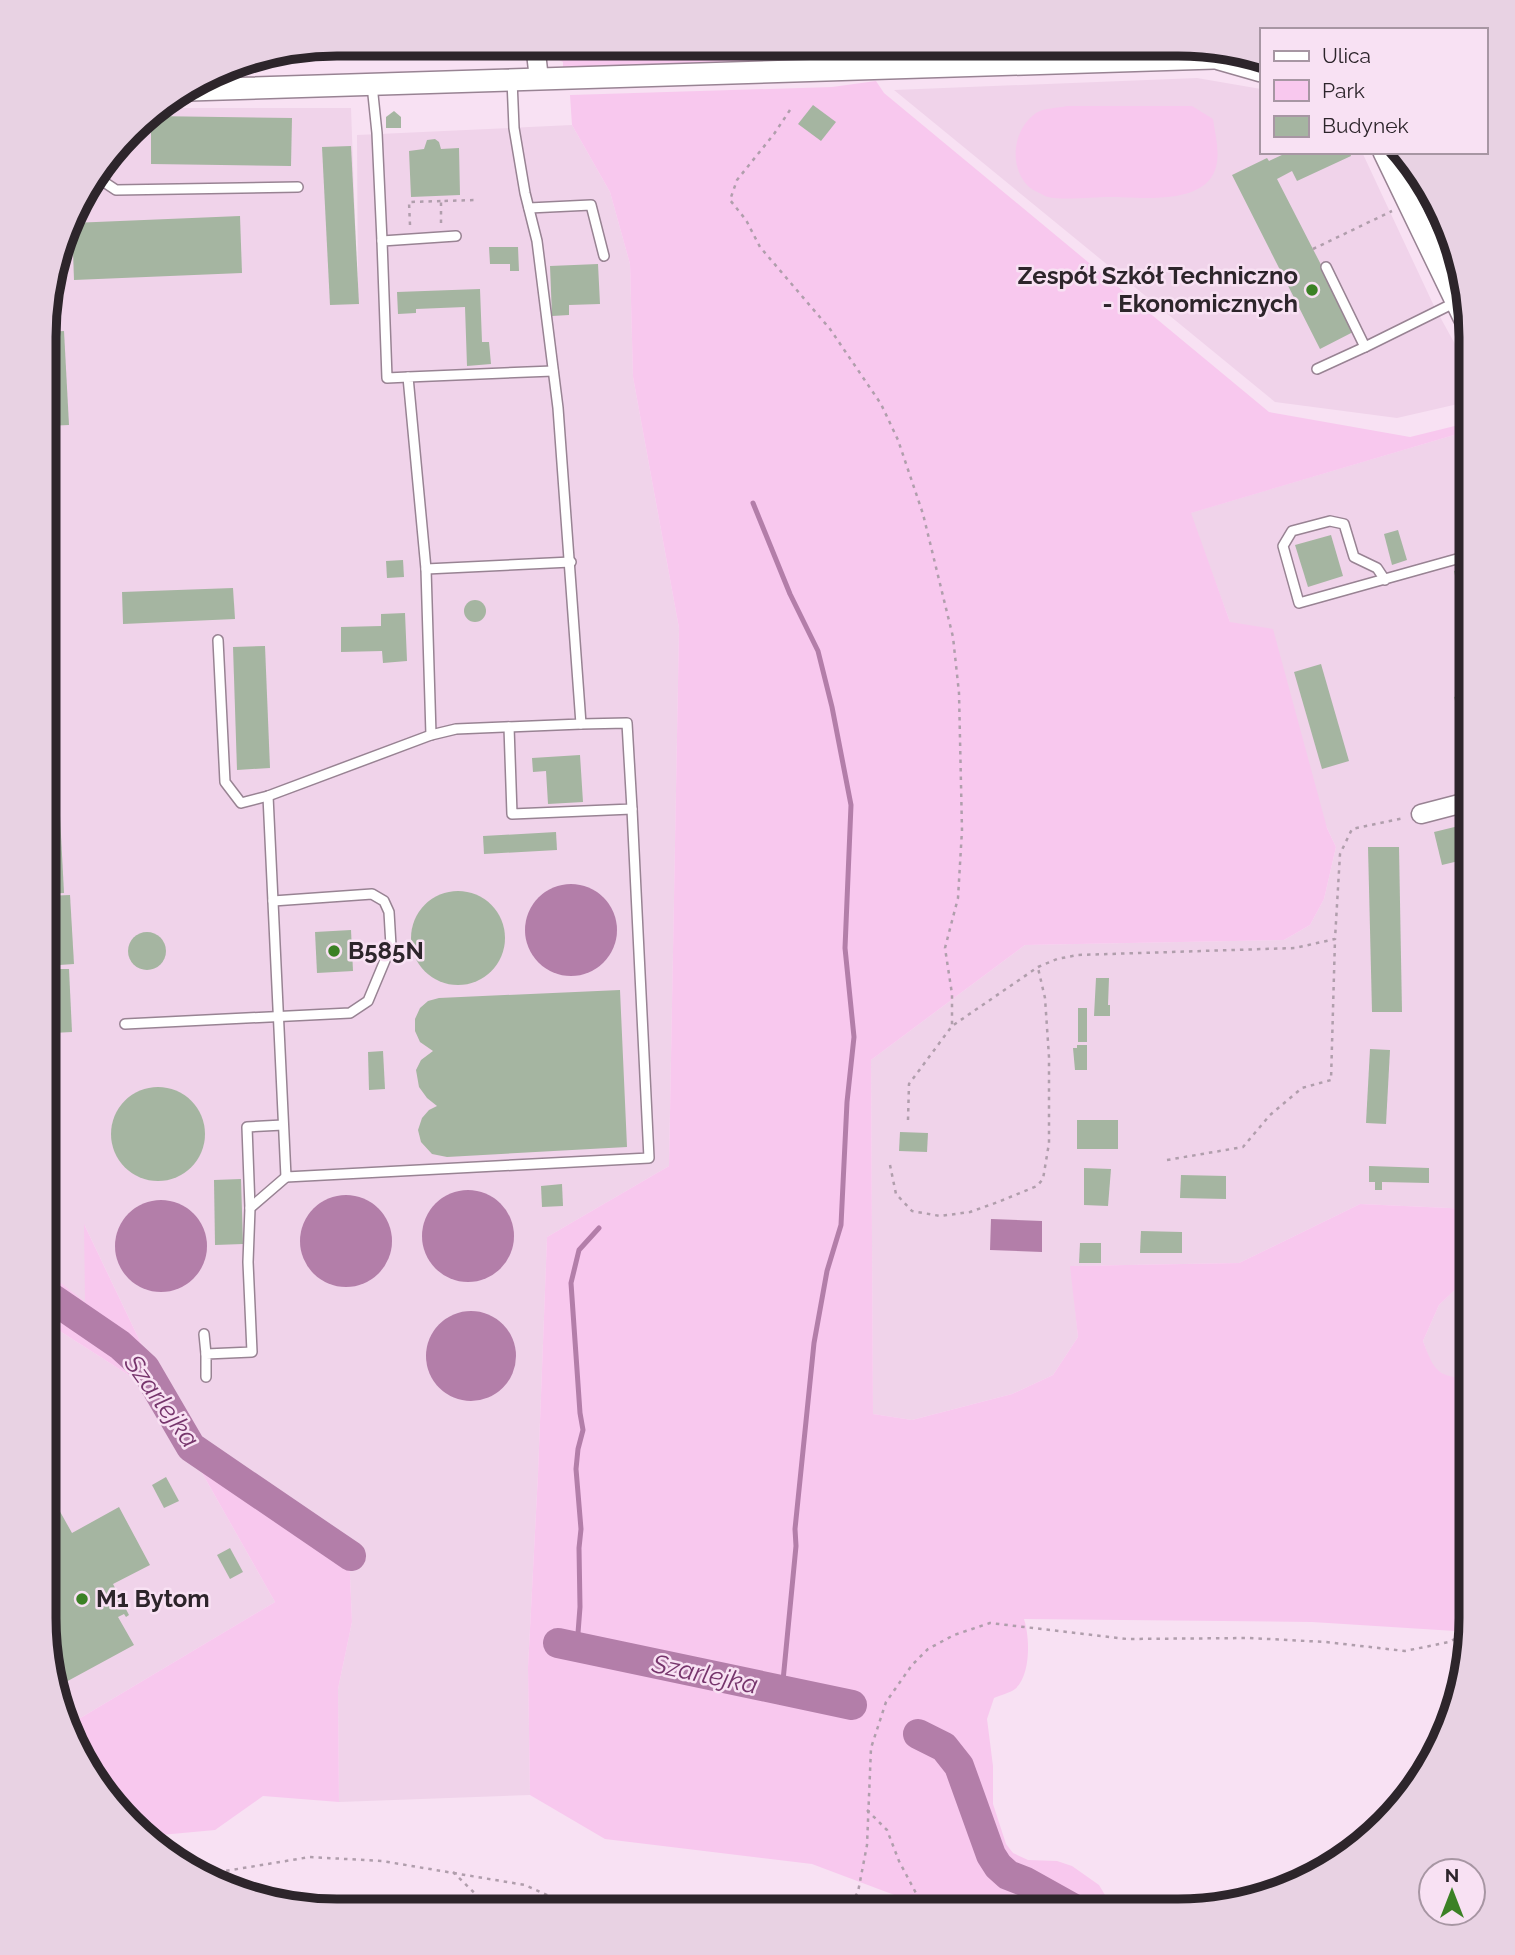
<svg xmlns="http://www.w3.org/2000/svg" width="1515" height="1955" font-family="Raleway,sans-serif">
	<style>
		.built { fill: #f0d3ea }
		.green { fill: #f8c8ee }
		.water { fill: #b37ea9 }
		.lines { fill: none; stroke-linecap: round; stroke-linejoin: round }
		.stream { stroke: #b37ea9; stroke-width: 5 }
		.river { stroke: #b37ea9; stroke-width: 30 }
		.building { fill: #a5b5a1 }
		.service-casing { stroke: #988393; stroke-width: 12 }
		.minor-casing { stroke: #988393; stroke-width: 21 }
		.tertiary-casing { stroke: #988393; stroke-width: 24 }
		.path { stroke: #b09eac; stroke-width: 2.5; stroke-dasharray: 3.5 5; stroke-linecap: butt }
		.service { stroke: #fff; stroke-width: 9 }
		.minor { stroke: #fff; stroke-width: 18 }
		.tertiary { stroke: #fff; stroke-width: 21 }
		.poi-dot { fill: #3b8125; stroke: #f8e1f3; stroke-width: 2.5 }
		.labels { text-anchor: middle; stroke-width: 5; stroke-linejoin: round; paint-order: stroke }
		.poi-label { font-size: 24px; font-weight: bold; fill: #2d252b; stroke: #f8e1f3; text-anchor: start }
		.water-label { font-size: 26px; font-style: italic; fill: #76356c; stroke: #f8e1f3 }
		.rim { fill: none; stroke: #2d252b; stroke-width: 9 }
	</style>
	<rect width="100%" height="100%" fill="#f8e1f3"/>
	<!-- built -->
	<g class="built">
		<polygon points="1197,78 1261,89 1261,152 1362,152 1434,306 1471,373 1471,401 1397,418 1275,402 894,90"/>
		<polygon points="158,108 351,108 358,305 357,135 572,125 610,192 630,264 633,377 679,628 669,1166 547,1237 538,1474 528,1667 530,1795 339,1802 338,1689 352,1622 349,1552 197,1438 159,1381 85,1226 85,1303 57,1280 44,1274 46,298 83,191 144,116"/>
		<polygon points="1471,430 1471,1209 1360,1204 1239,1263 1071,1266 1078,1337 1053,1375 1012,1394 912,1420 873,1414 871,1060 1025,945 1284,940 1310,925 1324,899 1336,847 1230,622 1190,513"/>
		<polygon points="1471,1267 1471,1378 1449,1378 1432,1367 1423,1341 1439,1305 1461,1284"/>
		<polygon points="44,1321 157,1393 275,1602 67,1726 54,1694 44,1619"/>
	</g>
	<!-- green -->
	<g class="green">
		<path d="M550,44L819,45L821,49L803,60L563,68V62C554,58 552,54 550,44Z"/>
		<path d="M876,81L884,93L1269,412L1410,437L1471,422V430L1191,513L1230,622L1273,629L1327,828L1336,847L1324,899L1310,925L1284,940L1025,945L871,1060L873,1414L912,1420L1012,1394L1053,1375L1078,1337L1070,1266L1239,1263L1360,1204L1471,1209V1267L1461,1284L1439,1305L1423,1341C1434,1371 1438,1378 1471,1378V1632L1312,1622L1024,1619C1030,1638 1031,1675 1015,1689C1010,1693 1000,1695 994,1698L987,1719L993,1766V1804L1006,1844L1013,1853L1028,1860L1057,1861L1072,1866L1099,1885L1111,1905L1118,1911H937L812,1864L605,1839L530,1795L528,1667L538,1474L547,1237L669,1166L679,628L633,377L630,264L610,192L572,125L570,95L832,87Z"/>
		<path d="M1067,106H1192L1213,119C1215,133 1219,148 1217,162C1211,207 1141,197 1109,197C1094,197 1058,201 1045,196C1040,193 1030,189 1027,185C1008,164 1014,128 1036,113C1044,108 1058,108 1067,106Z"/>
		<polygon points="84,1224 159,1381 197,1438 349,1552 352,1622 338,1689 339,1802 263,1796 215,1830 150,1836 83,1764 67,1726 275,1602 157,1393 44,1321 44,1274 57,1280 85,1302"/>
	</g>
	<!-- water -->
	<g class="water">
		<circle cx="571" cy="930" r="46"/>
		<circle cx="468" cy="1236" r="46"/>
		<circle cx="346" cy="1241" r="46"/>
		<circle cx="161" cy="1246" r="46"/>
		<polygon points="991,1219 1042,1221 1042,1252 990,1250"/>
		<circle cx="471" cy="1356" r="45"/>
	</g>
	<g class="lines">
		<!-- stream -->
		<g class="stream">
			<polyline points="753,503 790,594 818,651 832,707 851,805 845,948 854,1037 847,1102 841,1225 827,1271 814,1343 795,1529 796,1546 782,1691"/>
			<polyline points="577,1646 580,1607 579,1548 581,1529 576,1469 578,1449 583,1430 580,1413 571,1283 579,1250 599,1228"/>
		</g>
		<!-- river -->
		<g class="river">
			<polyline points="44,1293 120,1345 145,1368 191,1447 351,1556"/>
			<polyline points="558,1643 852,1705"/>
			<polyline points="918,1734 944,1747 959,1766 991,1855 998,1866 1008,1875 1026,1882 1078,1911"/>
		</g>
	</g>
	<!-- building -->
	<g class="building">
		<polygon points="813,105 836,122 821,141 798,124"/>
		<polygon points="394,111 401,117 401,128 386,128 386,117"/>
		<polygon points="150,115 149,131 133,130 144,116"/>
		<polygon points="151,116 292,118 291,166 151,164"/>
		<polygon points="435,139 439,142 441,149 459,148 460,195 411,197 409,151 424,149 427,140"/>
		<polygon points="351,146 359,304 330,305 322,147"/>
		<polygon points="1283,152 1350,152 1351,156 1297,181 1292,171 1277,179 1355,331 1320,349 1232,175 1267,158 1269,161 1284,154"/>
		<polygon points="240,216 242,273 74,280 72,223"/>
		<polygon points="489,247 518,247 519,271 510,271 510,264 490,264"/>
		<polygon points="598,264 600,304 569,305 569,315 552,316 550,266"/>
		<polygon points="480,289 482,342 489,342 491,364 467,366 465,307 416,309 416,313 398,314 397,292"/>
		<polygon points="64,331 69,425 46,426 46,332"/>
		<polygon points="1398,530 1407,560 1392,565 1384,534"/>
		<polygon points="1331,535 1343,576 1308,587 1295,545"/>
		<polygon points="55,547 58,609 46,609 46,548"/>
		<polygon points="403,560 404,577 387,578 386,561"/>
		<polygon points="1471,566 1471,581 1457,585 1454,571"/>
		<polygon points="233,588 235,619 123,624 122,592"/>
		<circle cx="475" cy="611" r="11"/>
		<polygon points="1471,601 1471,644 1470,644 1459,605"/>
		<polygon points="405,613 407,661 383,663 382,651 341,652 341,627 381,626 381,614"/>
		<polygon points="265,646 270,768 237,770 233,647"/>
		<polygon points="1321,664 1349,761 1322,769 1294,672"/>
		<polygon points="1471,692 1471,752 1469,752 1454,697"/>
		<polygon points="580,755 583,802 548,804 546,771 533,772 532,758"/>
		<polygon points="60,816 64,893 48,894 45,817"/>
		<polygon points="1471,823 1471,858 1442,865 1434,832"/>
		<polygon points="556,832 557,850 484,854 483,836"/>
		<polygon points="1368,847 1399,847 1402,1012 1372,1012"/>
		<circle cx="458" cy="938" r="47"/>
		<polygon points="70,895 74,964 45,966 45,896"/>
		<polygon points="351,930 353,971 317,973 315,932"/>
		<circle cx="147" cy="951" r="19"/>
		<polygon points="50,969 69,969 72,1032 53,1033"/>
		<polygon points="1096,978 1109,978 1108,1005 1110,1005 1110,1016 1094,1016"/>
		<polygon points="620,990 627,1147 447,1157 432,1154 421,1142 418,1130 422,1118 429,1110 437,1106 427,1098 419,1087 416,1070 421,1060 433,1051 420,1042 415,1031 415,1019 420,1008 428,1001 439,998"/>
		<rect x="1078" y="1008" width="9" height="34"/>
		<rect x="45" y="1014" width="4" height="20"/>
		<polygon points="1077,1045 1087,1045 1087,1070 1075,1070 1073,1048 1077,1048"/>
		<polygon points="1370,1049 1390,1050 1386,1124 1366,1123"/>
		<polygon points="383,1051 385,1089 369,1090 368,1052"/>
		<circle cx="158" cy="1134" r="47"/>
		<rect x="1077" y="1120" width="41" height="29"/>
		<polygon points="900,1132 928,1133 927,1152 899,1151"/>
		<polygon points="1369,1166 1429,1168 1429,1183 1382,1182 1382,1190 1375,1190 1375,1182 1369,1182"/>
		<polygon points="1084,1168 1111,1169 1108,1206 1084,1205"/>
		<polygon points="1181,1175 1226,1176 1226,1199 1180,1198"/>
		<polygon points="241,1179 243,1244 215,1245 214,1180"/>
		<polygon points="562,1184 563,1206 542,1207 541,1186"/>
		<polygon points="1141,1231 1182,1232 1182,1253 1140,1253"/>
		<polygon points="1080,1243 1101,1243 1101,1263 1079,1263"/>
		<polygon points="166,1477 179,1501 164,1508 152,1485"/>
		<polygon points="44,1483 72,1533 119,1507 150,1565 113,1584 129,1615 126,1617 124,1614 118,1617 134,1645 53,1689 44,1619"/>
		<polygon points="230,1548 243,1572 230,1579 217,1555"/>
	</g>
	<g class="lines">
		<defs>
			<g id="service">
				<polyline points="826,45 833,68"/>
				<polyline points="372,85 377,133 382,241"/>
				<polyline points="95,176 116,190 298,187"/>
				<polyline points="529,208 591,205 604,256"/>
				<polyline points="1326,267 1365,347 1456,302"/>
				<polyline points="1317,369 1365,347"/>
				<polyline points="408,377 387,378 382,241 456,236"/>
				<polyline points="426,569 571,562"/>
				<polyline points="1385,580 1377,568 1354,557 1344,524 1330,521 1292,531 1283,546 1299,603 1471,555"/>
				<polyline points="218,640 225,782 241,803 268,796 431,735 456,729 581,724 558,408 537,241 525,193 514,128 512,80"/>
				<polyline points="509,727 512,814 632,809 627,723 581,724"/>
				<polyline points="431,735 426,569 408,377 553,371"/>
				<polyline points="268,796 286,1177 649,1158 632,809"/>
				<polyline points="125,1024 350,1013 368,1001 391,946 389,912 384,901 372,894 273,901"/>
				<polyline points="250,1208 247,1127 283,1125"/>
				<polyline points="204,1334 206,1354"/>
				<polyline points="206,1377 206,1354 252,1352 248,1262 250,1208 286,1177"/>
			</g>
			<g id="minor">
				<polyline points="535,44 539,79"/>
				<polyline points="1421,814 1471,801"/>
			</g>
			<g id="tertiary">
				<polyline points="1219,59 1261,71"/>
				<polyline points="189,90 1214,58 1237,54"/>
				<polyline points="1384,152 1470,330"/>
			</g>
		</defs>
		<!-- service casing -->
		<use href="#service" class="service-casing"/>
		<!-- minor casing -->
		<use href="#minor" class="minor-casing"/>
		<!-- tertiary casing -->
		<use href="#tertiary" class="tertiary-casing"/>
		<!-- path -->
		<g class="path">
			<polyline points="790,110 774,134 737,180 730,200 746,220 760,247 830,329 881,404 898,440 923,514 953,637 959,693 962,830 958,898 945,948 952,994 952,1026"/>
			<polyline points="441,223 441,201 475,200"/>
			<polyline points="410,225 409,202 441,201"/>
			<polyline points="1313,249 1392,211"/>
			<polyline points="908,1120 909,1084 952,1026 1038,967 1057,959 1078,955 1295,948 1335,939 1340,854 1352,829 1404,818"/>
			<polyline points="1167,1160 1243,1147 1270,1115 1302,1088 1331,1080 1335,939"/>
			<polyline points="890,1165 896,1194 912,1211 940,1216 970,1212 998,1202 1037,1186 1043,1179 1049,1143 1049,1057 1045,998 1038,968"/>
			<polyline points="867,1810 887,1830 899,1861 917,1895 931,1911"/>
			<polyline points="453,1872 493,1911"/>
			<polyline points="201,1875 310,1857 382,1861 525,1885 582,1911"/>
			<polyline points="846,1911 858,1892 867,1845 871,1748 886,1702 912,1665 928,1649 954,1635 990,1623 1127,1639 1249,1638 1326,1642 1405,1651 1449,1642 1471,1631"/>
		</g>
		<!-- service -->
		<use href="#service" class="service"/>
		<!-- minor -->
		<use href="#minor" class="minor"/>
		<!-- tertiary -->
		<use href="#tertiary" class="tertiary"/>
	</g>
	<!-- markers -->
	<g class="poi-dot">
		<circle cx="1312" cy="290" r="7"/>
		<circle cx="334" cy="951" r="7"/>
		<circle cx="82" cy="1599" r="7"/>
	</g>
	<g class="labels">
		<!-- poi labels -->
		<g class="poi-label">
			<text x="1298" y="284" text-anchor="end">Zespół Szkół Techniczno<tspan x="1298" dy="28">- Ekonomicznych</tspan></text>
			<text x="348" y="959">B585N</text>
			<text x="96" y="1607">M1 Bytom</text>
		</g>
		<!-- water labels -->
		<g class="water-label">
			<text transform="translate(162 1401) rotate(54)" y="9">Szarlejka</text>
			<text transform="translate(705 1674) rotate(12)" y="9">Szarlejka</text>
		</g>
	</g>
	<!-- crop -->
	<path d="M0 0H1515V1955H0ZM337 56H1178A281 281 0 0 1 1459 337V1618A281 281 0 0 1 1178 1899H337A281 281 0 0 1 56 1618V337A281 281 0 0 1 337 56Z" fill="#e8d2e3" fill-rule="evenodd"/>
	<path class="rim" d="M337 56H1178A281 281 0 0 1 1459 337V1618A281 281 0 0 1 1178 1899H337A281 281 0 0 1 56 1618V337A281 281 0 0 1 337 56Z"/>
	<!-- legend -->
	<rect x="1260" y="28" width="228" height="126" fill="#f8e1f3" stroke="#a796a3" stroke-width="2"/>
	<rect x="1274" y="51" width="35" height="10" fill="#ffffff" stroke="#a796a3" stroke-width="2"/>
	<text x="1322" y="63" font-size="21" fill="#2d252b">Ulica</text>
	<rect x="1274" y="80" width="35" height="21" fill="#f8c8ee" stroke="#a796a3" stroke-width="2"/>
	<text x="1322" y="98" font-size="21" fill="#2d252b">Park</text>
	<rect x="1274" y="116" width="35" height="21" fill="#a5b5a1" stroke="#a796a3" stroke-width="2"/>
	<text x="1322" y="133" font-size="21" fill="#2d252b">Budynek</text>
	<!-- north arrow -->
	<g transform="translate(1452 1892)"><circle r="33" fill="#f8e1f3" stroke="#a796a3" stroke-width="2"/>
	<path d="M0-5L12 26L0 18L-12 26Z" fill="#3b8125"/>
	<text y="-10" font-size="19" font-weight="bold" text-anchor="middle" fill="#2d252b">N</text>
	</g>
</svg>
